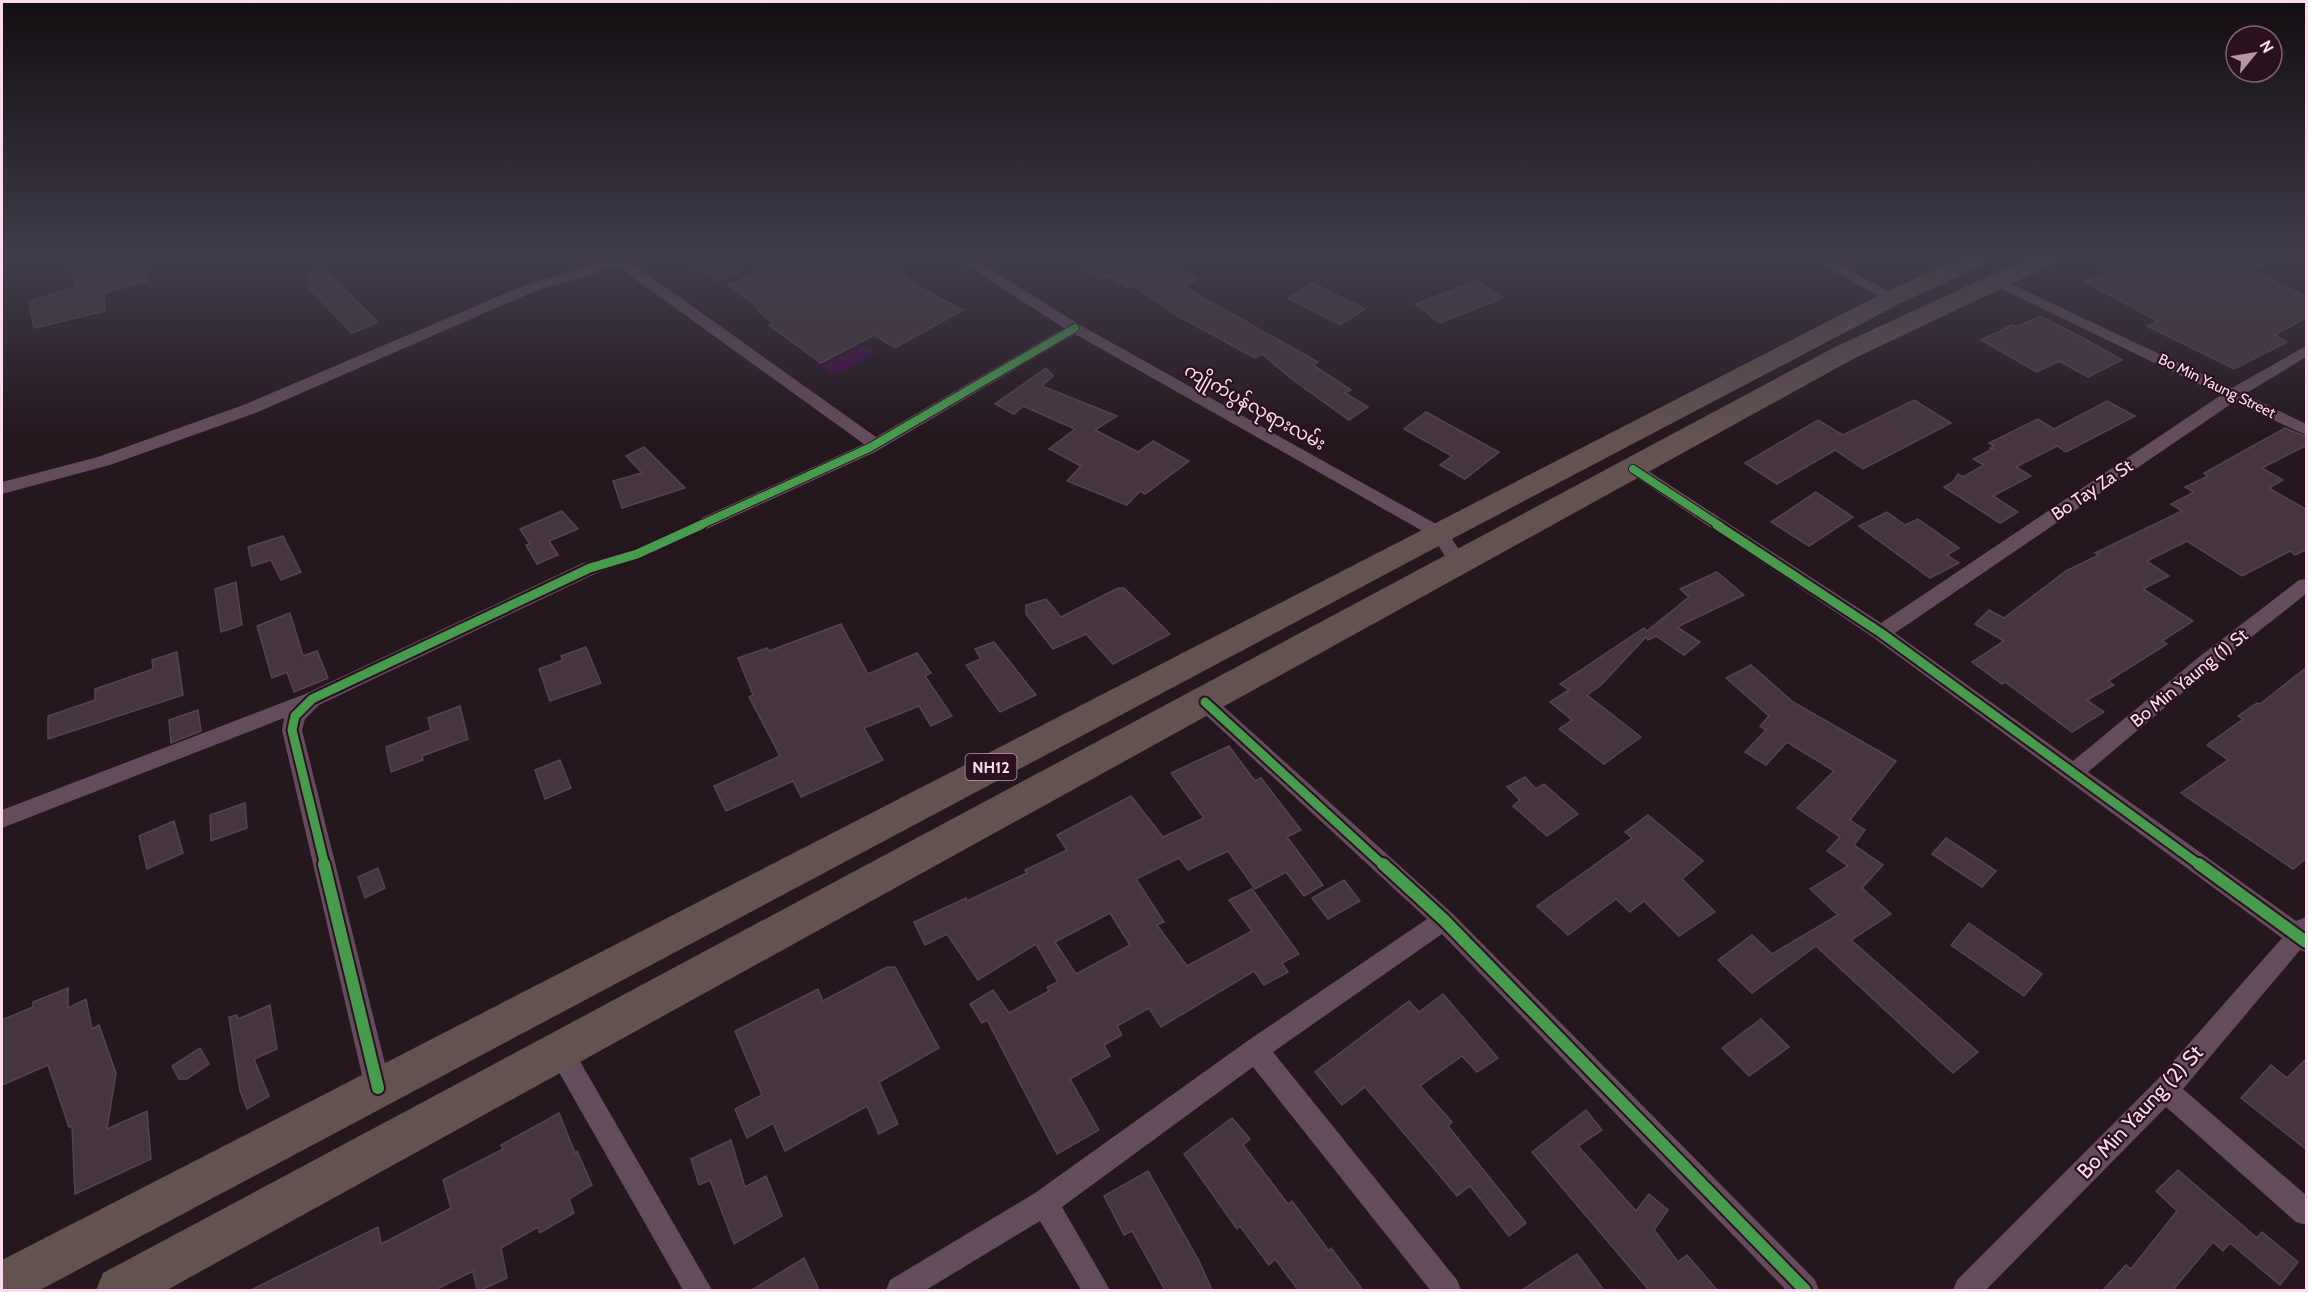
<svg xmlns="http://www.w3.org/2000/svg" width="2308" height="1292" font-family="Cabin,'Noto Sans Myanmar',sans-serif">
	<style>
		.water { fill: #420c45 }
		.building { fill: #46353e; stroke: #58424d; stroke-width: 1.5; fill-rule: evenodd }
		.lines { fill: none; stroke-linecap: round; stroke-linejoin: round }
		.street { fill: #654c5c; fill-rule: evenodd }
		.highway { fill: #645251; fill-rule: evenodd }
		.cycleway-far2-casing { stroke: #2b111f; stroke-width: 10 }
		.cycleway-far1-casing { stroke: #2b111f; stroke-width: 13 }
		.cycleway-casing { stroke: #2b111f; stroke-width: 16 }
		.cycleway-far2 { stroke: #469c4c; stroke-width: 8 }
		.cycleway-far1 { stroke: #469c4c; stroke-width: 9 }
		.cycleway { stroke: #469c4c; stroke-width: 12 }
		.labels { text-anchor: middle; stroke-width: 4.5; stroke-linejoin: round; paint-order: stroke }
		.far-street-label { font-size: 15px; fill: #ffdbf0; stroke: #2b111f }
		.shield { fill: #2b111f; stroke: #bf9eb1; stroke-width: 1.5 }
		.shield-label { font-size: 16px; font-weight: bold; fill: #ffdbf0 }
		.street-label { font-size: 18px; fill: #ffdbf0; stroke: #2b111f }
		.near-street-label { font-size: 21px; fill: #ffdbf0; stroke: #2b111f }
	</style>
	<rect width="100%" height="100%" fill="#25171e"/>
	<!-- water -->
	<polygon class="water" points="864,346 875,353 834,375 822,367"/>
	<!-- building -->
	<g class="building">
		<polygon points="682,256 714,256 737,272 717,281"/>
		<polygon points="795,256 874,256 926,291 963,310 895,348 874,335 821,363 769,325 773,323 757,310 760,309 728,285"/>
		<polygon points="1102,256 1155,256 1174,266 1197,279 1184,287 1318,362 1313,365 1351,390 1345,393 1368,407 1349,420 1293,380 1262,354 1255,358 1176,315 1133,285 1128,288 1107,276 1103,279 1081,270"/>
		<polygon points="2092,256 2281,256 2251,270 2307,297 2307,317 2275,335 2287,342 2234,369 2147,326 2158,321 2085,282 2107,273 2099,269 2109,265"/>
		<polygon points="89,257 94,272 142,259 147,281 104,293 105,311 34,328 29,301 77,287 70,263"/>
		<polygon points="324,269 378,322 352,333 308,287 312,285 307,274"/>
		<polygon points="1477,281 1503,298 1440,323 1415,304"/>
		<polygon points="1312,283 1329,291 1365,309 1340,325 1288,298"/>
		<polygon points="2040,316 2083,338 2122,360 2088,377 2059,361 2037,372 1981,340 2012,325 2017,327"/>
		<polygon points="1046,368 1053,376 1042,386 1117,416 1095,430 1138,452 1153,441 1189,461 1145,494 1140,491 1127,505 1067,481 1081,466 1049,449 1075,429 1023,406 1014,414 995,404"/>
		<polygon points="1914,400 1951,423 1863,469 1835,450 1777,484 1745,463 1818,420 1843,435"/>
		<polygon points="2107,401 2135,416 2066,452 2057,446 2016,467 2031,476 1993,496 2018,512 2000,523 1944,487 1953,482 1958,474 1963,477 1984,465 1973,459 1993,449 1990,448 1994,446 1989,443 2038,419 2054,429"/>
		<polygon points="1426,412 1499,452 1465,479 1440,465 1452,456 1404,429"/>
		<polygon points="2285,428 2307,437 2307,445 2262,468 2283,480 2269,488 2307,510 2307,549 2295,555 2290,551 2242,576 2187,541 2147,561 2169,576 2143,589 2193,621 2162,641 2167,644 2108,681 2114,685 2087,700 2104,712 2072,732 2005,682 2002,684 1972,662 2004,641 1975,624 1989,610 2004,618 2066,571 2099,555 2095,553 2182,511 2171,504 2194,492 2185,487 2208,476 2204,473"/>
		<polygon points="644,447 685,488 622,508 613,481 642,473 626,456"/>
		<polygon points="1816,492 1853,517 1809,546 1771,522"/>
		<polygon points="562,511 578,529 549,541 558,555 537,564 526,545 530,544 520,529"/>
		<polygon points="1887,512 1905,525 1918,519 1959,548 1947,555 1959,563 1930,578 1859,526"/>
		<polygon points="283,536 301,572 281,580 271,560 252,566 248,547"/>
		<polygon points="1717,572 1744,595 1677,627 1700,642 1684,655 1656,636 1648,640 1646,637 1601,685 1587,695 1641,737 1604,764 1559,729 1572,720 1550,702 1569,690 1560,684 1644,628 1647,631 1689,597 1680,589"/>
		<polygon points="236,582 242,625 221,632 215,589"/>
		<polygon points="1118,588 1124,588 1170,634 1113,664 1086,634 1053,649 1026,614 1026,605 1046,599 1061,617"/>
		<polygon points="290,613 303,656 317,651 328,678 294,692 287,672 272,678 257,626"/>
		<polygon points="841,624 868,674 917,653 931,673 925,676 952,716 931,726 919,706 864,728 883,760 801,797 793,781 726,811 714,786 780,756 749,697 753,695 738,658 767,648 769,651"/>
		<polygon points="994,642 1036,695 1000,712 966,665 981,659 975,649"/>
		<polygon points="586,647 601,683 550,701 539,669 563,660 561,656"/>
		<polygon points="177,652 183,695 48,739 48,716 95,700 95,689 153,669 152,660"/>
		<polygon points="1751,665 1793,702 1896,761 1850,820 1865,830 1854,845 1883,865 1862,888 1891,914 1851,940 1978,1052 1953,1073 1816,946 1752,993 1718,960 1752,935 1772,954 1838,915 1810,889 1848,866 1827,851 1840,837 1797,808 1834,771 1787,742 1766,765 1745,752 1766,730 1760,726 1769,716 1726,678"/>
		<polygon points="2307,667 2307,858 2293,869 2181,793 2228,760 2207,745 2243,719 2238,716 2257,703 2260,704"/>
		<polygon points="460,706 468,739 422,756 423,760 391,772 386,747 431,730 428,718"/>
		<polygon points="198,710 201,731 171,743 169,720"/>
		<path d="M1229,746L1255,781L1261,778L1301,830L1287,837L1323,885L1304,896L1286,872L1255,889L1228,851L1188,870L1179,858L1136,879L1164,922L1157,925L1187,966L1252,931L1229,900L1252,889L1299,954L1282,963L1288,972L1264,985L1254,971L1161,1027L1149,1008L1117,1026L1122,1035L1104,1045L1110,1056L1070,1079L1099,1130L1057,1154L987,1020L982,1023L970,1004L993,990L1009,1013L1049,991L1047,987L1058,982L1036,944L978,980L947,934L925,945L914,922L966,898L967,901L1027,873L1025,870L1067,850L1057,835L1131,796L1163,837L1204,818L1171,773ZM1110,913L1130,945L1076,974L1055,942Z"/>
		<polygon points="560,760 571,788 545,799 535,770"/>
		<polygon points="1525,777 1536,789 1544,784 1578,814 1547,836 1513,806 1520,800 1507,787"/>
		<polygon points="245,803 247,828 211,841 210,815"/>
		<polygon points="1648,815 1703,861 1682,879 1715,912 1679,936 1644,901 1630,912 1616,899 1568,935 1537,906 1632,838 1625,832"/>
		<polygon points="174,821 183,853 147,869 139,836"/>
		<polygon points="1946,838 1996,871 1982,887 1932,854"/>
		<polygon points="378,868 385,888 365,898 358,877"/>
		<polygon points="1344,880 1360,901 1328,919 1312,898"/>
		<polygon points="1969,923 2042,974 2024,996 1951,945"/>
		<polygon points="887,967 895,967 939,1048 879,1082 898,1124 879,1134 867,1106 785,1151 773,1123 747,1138 735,1109 762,1095 735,1031 818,989 823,1001"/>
		<polygon points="68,988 68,1008 86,999 92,1029 99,1025 116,1073 107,1129 147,1111 151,1159 75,1194 72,1126 69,1127 48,1065 2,1085 2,1020 33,1007 33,1002"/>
		<polygon points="1443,994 1498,1058 1477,1072 1462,1056 1420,1086 1452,1122 1448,1126 1526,1223 1509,1236 1470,1186 1457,1196 1365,1087 1342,1105 1315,1072 1409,1001 1419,1012"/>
		<polygon points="270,1005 277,1049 254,1059 269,1096 247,1109 240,1091 229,1017 237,1015 238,1019"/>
		<polygon points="1761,1019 1789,1047 1749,1076 1722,1048"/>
		<polygon points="200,1048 209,1064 187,1079 179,1079 172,1066"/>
		<polygon points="2307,1058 2307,1150 2241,1098 2271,1065 2287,1078"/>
		<polygon points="1586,1110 1602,1130 1578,1146 1636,1211 1649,1194 1668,1210 1654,1230 1678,1262 1687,1255 1717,1290 1649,1290 1532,1152"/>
		<polygon points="559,1113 575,1153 577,1151 592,1185 569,1199 574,1213 540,1233 538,1227 501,1248 507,1278 481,1290 477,1290 473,1271 435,1290 251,1290 378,1227 381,1244 451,1208 443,1180 503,1149 501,1145"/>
		<polygon points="1232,1118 1250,1139 1243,1145 1288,1204 1292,1201 1329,1251 1331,1248 1363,1290 1298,1290 1275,1259 1269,1265 1240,1226 1237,1229 1184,1154"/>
		<polygon points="731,1140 745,1187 766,1176 782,1216 734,1244 710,1180 699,1185 691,1159"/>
		<polygon points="2178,1170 2257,1238 2262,1232 2298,1262 2280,1285 2230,1243 2223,1251 2213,1242 2173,1290 2103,1290 2126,1265 2131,1269 2177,1211 2156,1191"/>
		<polygon points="1148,1171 1199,1261 1212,1290 1165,1290 1132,1231 1124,1235 1104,1196"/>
		<polygon points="1577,1254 1604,1290 1522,1290"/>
		<polygon points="804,1258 819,1290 752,1290"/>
	</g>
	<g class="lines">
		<!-- street -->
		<g class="street">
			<polygon points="620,256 641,256 630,262 876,437 1064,328 952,256 969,256 1080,325 1445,529 1469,564 1467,569 1453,569 1433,537 1075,334 875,452 643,558 597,573 319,705 305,719 302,730 391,1088 387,1097 378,1100 369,1097 365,1088 282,730 284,718 2,828 2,810 305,694 583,563 631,550 864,444 617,266 533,292 258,412 110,465 2,494 2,482 98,457 246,404 523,286"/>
			<polygon points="1808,256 1825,256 1899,298 1892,302 1887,301"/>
			<polygon points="1996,277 2232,388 2306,346 2306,357 2245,394 2306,424 2306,435 2234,402 1895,633 2073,761 2199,657 2299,580 2306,579 2306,594 2213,667 2088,772 2296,921 2306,917 2306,952 2300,950 2183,1089 2306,1195 2306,1225 2296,1222 2166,1107 1986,1290 1953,1290 1957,1280 2156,1081 2282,938 1874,638 1624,469 1627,465 1639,465 1881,623 2221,395 1991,284 1989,281 1991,278"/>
			<polygon points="1205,694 1212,696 1452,913 1815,1280 1819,1290 1786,1290 1442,934 1273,1052 1457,1280 1461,1290 1430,1290 1253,1067 1062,1207 1110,1290 1081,1290 1040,1221 926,1290 886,1290 890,1280 1035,1193 1246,1042 1427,919 1198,708 1195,702 1198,696"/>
			<polygon points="561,1040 570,1044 712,1290 683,1290 552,1060 548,1052 552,1044"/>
		</g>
		<!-- highway -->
		<g class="highway">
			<polygon points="1965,256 1996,256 1992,261 1901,303 1450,540 40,1290 2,1290 2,1260 1883,293"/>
			<polygon points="2032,256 2063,256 2059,261 1853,359 167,1290 96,1290 103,1273 1835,347"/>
		</g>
		<defs>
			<g id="cycleway-far2">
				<polyline points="1633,469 1720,526"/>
				<polyline points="698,526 869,448 1075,328"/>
			</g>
			<g id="cycleway-far1">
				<polyline points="1717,525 1881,633 2201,866"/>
				<polyline points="1205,702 1384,866"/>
				<polyline points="325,866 292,730 295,716 312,699 590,568 637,554 701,525"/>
			</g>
			<g id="cycleway">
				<polyline points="324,864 378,1088"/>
				<polyline points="1383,864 1444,920 1805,1290"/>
				<polyline points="2199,864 2306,942"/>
			</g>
		</defs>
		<!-- cycleway-far2 casing -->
		<use href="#cycleway-far2" class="cycleway-far2-casing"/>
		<!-- cycleway-far1 casing -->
		<use href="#cycleway-far1" class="cycleway-far1-casing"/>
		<!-- cycleway casing -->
		<use href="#cycleway" class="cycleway-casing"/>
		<!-- cycleway-far2 -->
		<use href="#cycleway-far2" class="cycleway-far2"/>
		<!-- cycleway-far1 -->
		<use href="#cycleway-far1" class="cycleway-far1"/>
		<!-- cycleway -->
		<use href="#cycleway" class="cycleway"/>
	</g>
	<!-- sky -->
	<linearGradient id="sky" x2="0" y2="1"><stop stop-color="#140d10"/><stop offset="0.59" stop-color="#403c4c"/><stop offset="1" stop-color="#403c4c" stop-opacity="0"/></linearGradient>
	<rect width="2308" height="437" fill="url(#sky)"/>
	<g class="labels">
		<!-- far-street labels -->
		<g class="far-street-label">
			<text transform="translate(2217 386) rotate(26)" y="5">Bo Min Yaung Street</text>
		</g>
		<!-- shield labels -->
		<rect class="shield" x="965.5" y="754" width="51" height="26" rx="4.5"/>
		<g class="shield-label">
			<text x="991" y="773">NH12</text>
		</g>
		<!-- street labels -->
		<g class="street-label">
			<text transform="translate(1255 407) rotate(29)" y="6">ကျိုက်ပွန်လုရားလမ်း</text>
			<text transform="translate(2092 490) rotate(-34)" y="6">Bo Tay Za St</text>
			<text transform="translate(2189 678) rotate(-39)" y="6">Bo Min Yaung (1) St</text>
		</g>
		<!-- near-street labels -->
		<g class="near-street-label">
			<text transform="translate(2140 1112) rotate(-47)" y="7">Bo Min Yaung (2) St</text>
		</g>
	</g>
	<!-- border -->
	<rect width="2308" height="1292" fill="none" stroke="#ffdbf0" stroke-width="6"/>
	<!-- north arrow -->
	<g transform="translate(2254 54) rotate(60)"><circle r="28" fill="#2b111f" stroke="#806273" stroke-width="1.5"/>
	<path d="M0-4.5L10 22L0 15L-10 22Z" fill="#b396a6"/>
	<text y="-9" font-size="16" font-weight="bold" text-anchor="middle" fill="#ffdbf0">N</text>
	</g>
</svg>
